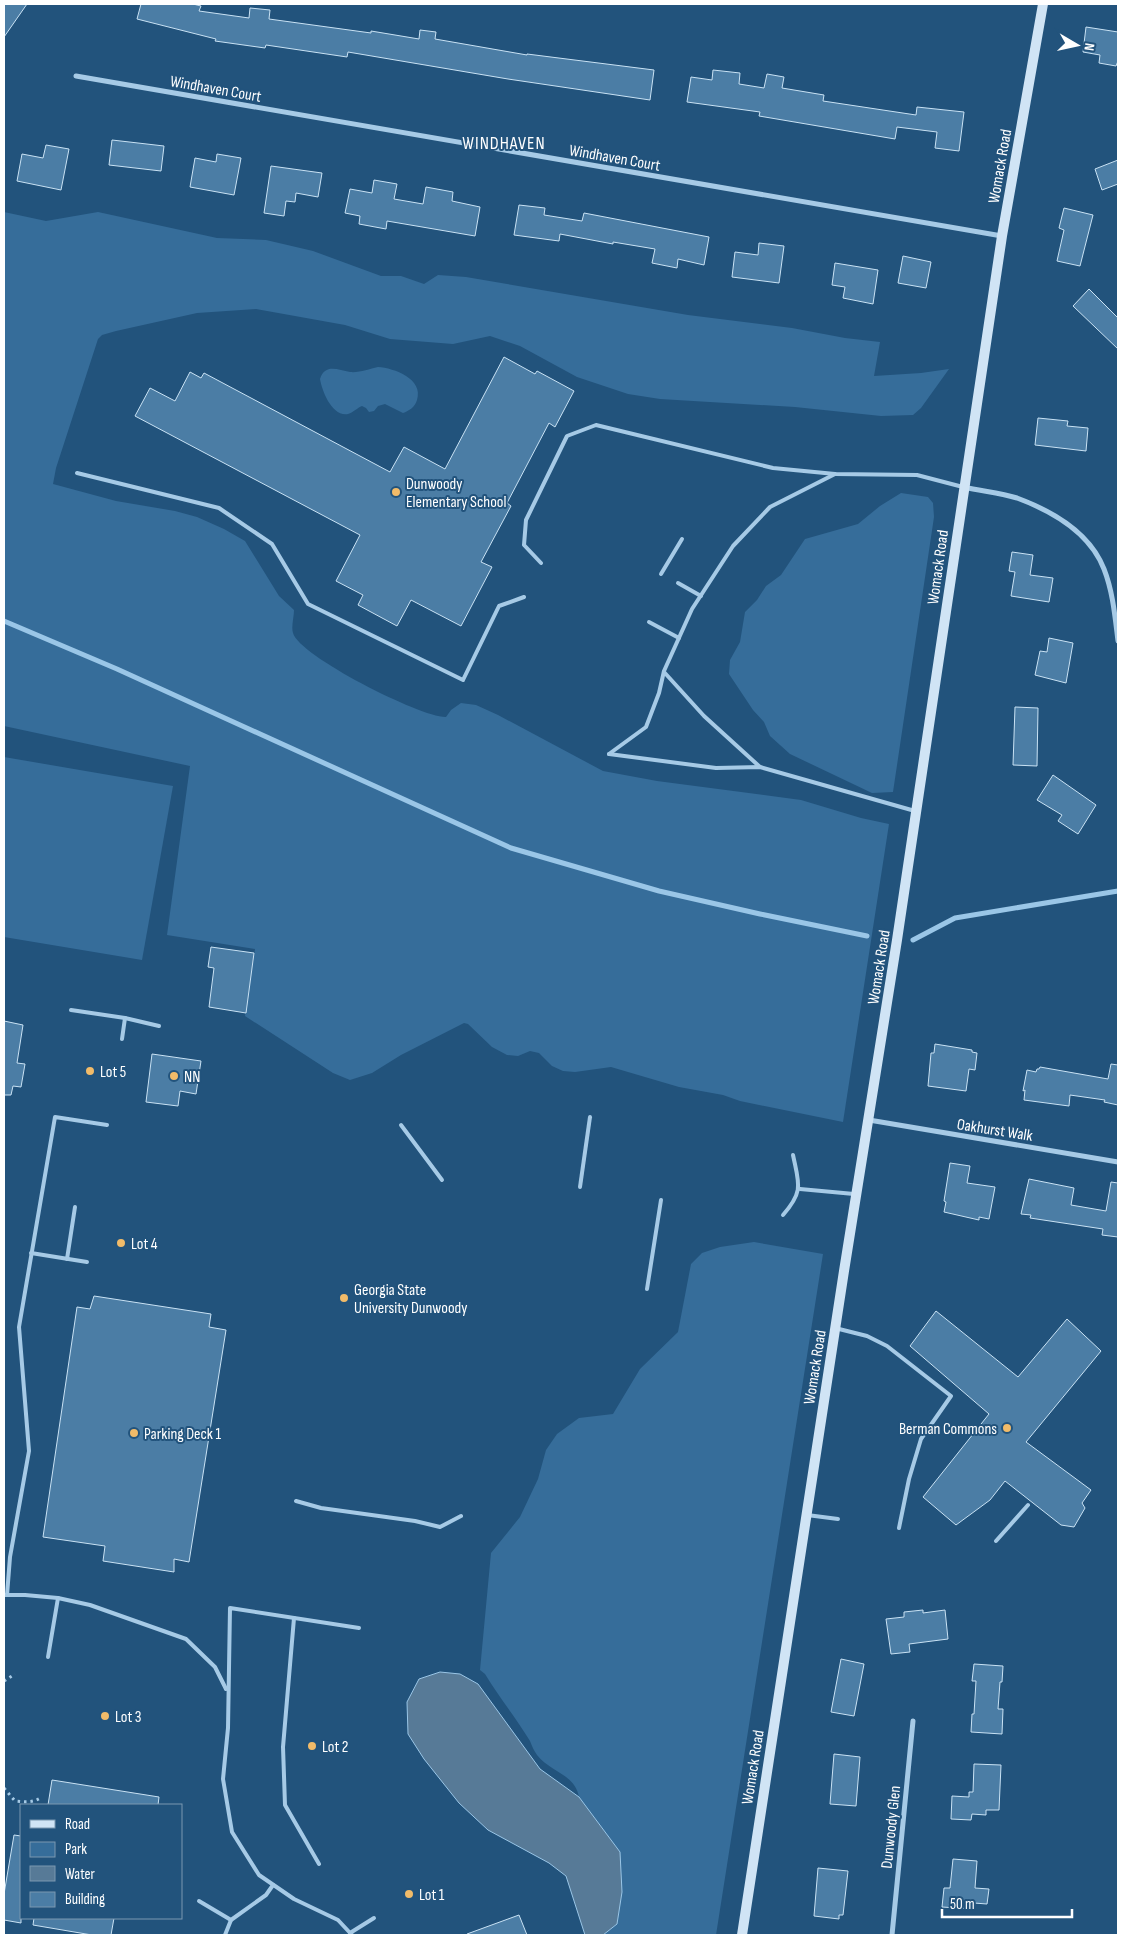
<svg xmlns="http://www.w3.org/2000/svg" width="1122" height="1939" font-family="'Sofia Sans Condensed',sans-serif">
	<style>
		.green { fill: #366d9a }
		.water { fill: #577a97; stroke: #9ac6e7 }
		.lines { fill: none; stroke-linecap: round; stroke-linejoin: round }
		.stream { stroke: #9ac6e7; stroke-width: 5 }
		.building { fill: #4b7da5; stroke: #c9e2f4 }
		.path { stroke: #a6cae6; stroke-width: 3; stroke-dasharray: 2.5 4; stroke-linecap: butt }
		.lane { stroke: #a6cae6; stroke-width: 4 }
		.street { stroke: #a6cae6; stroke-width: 5 }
		.secondary { stroke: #d0e4f5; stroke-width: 10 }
		.poi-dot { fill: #f1bb69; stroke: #22537c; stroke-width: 2 }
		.labels { text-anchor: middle; stroke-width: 4; stroke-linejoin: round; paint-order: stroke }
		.street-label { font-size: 16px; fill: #fff; stroke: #22537c }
		.poi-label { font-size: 16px; fill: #fff; stroke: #22537c; text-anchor: start }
		.neighbourhood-label { font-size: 18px; letter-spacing: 1px; fill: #fff; stroke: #22537c }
	</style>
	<rect width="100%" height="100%" fill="#22537c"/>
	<!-- green -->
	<g class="green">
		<path d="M4,212L46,221L98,212L217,238L266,240L313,251L381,276H401L424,284L438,275L466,277L688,315L792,328L845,338L880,342L874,376L921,373L949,369L921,408L913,415L881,416L795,407L660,399L628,394L577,377L520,346L490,336L453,344L390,339L345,325L256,309L197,313L116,331L102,335L98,339L56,468L53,484L116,501L175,511L197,517L224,529L245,541L279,596L294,610C294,617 291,627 293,633C299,656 422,718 446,717L451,710L461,703L476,705L498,715L603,771L657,781L801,800L861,818L889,824L843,1122L740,1101L723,1095L679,1087L611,1067L575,1072L563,1071L552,1066L539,1053L530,1051L518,1056L507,1055L492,1047L468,1024L464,1023L401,1055L372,1073L350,1080L333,1073L245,1016L255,949L167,935L190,766L4,726Z"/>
		<path d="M378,367C394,368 424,379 417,400C415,407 409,411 403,413L385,404L378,406L374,411L369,412L366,408L362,406C357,408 354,412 348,414C332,417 322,391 320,379C325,363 338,370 350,372C359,373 369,369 378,367Z"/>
		<polygon points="901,493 928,497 933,503 934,517 893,792 872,793 790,754 770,736 764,722 753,710 729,674 730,660 740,642 745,612 757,600 766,586 781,575 805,539 858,524 880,506"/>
		<polygon points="4,757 173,786 142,960 4,937"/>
		<path d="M754,1242L823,1254L716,1935H603L617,1924L620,1852L579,1797C575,1774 550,1772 537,1755C534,1751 532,1746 530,1741C516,1718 499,1697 485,1674L480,1670L491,1553L520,1517L538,1479L546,1450L557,1434L579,1418L613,1414L640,1369L678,1332L691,1264L702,1253L720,1247Z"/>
	</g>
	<!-- water -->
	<polygon class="water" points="440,1672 460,1674 478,1684 540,1769 579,1797 620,1852 622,1892 617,1924 603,1935 585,1935 566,1876 549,1863 488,1830 459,1803 424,1759 408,1734 407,1702 419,1679"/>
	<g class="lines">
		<!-- stream -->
		<g class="stream">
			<polyline points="4,621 117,669 511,848 659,891 760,914 867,936"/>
			<polyline points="913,940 955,918 1118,891"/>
		</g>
	</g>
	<!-- building -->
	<g class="building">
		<polygon points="4,4 27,4 4,37"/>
		<polygon points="141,4 193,4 201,6 199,11 249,18 250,8 270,10 269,19 371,33 371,31 419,39 420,30 436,32 435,39 527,55 527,54 654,70 650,100 508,79 348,52 347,57 266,45 265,48 215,41 216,39 137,19"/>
		<polygon points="1086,27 1118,32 1118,61 1116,66 1099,63 1100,55 1083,52"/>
		<polygon points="713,70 740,73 739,84 764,88 767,74 784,77 782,88 824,95 823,101 916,115 917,107 964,112 959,151 935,148 937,132 897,127 895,139 759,116 760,112 687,102 691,77 712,80"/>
		<polygon points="112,140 164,146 161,171 109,165"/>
		<polygon points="46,145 69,149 61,190 17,181 22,154 43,158"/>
		<polygon points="217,154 241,158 234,195 190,187 195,158 216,162"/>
		<polygon points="1118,160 1118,184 1102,190 1095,169"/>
		<polygon points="271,166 322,173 318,197 296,193 295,202 286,201 284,216 264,213"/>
		<polygon points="374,180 397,184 394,199 423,204 426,187 453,192 452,201 480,207 475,236 387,221 386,229 359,224 360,216 345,213 350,189 372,193"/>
		<polygon points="519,205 545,208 544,215 582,221 584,213 709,237 704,265 678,259 677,268 652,263 655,249 613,242 613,244 560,234 559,241 514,235"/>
		<polygon points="1064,208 1093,215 1080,266 1057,261 1064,230 1059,228"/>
		<polygon points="759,243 784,246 779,283 732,277 735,252 758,255"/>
		<polygon points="903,256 931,262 926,288 898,283"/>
		<polygon points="835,263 878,270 873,304 843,298 845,287 832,285"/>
		<polygon points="1089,289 1118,318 1118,349 1073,306"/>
		<polygon points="504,357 535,374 537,371 574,391 555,427 549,423 507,503 511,506 481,562 492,567 461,626 411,600 397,626 358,605 363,595 336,581 360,535 135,416 150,388 175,401 190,372 201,378 204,373 390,472 404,447 445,469"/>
		<polygon points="1038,418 1068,421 1067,426 1088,428 1086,451 1035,445"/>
		<polygon points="1012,552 1033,555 1030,575 1053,578 1049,602 1011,596 1015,572 1009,571"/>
		<polygon points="1049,638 1073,643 1066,683 1035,675 1040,651 1047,652"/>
		<polygon points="1015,707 1038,708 1037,766 1013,765"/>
		<polygon points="1053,775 1096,805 1078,834 1058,821 1062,815 1037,800"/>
		<polygon points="211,947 254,953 246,1013 209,1007 214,968 208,967"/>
		<polygon points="4,1021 23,1025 17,1063 25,1064 21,1087 13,1086 11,1095 4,1095"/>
		<polygon points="935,1044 972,1050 972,1052 977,1053 975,1070 969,1069 966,1091 928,1086 931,1053 934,1053"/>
		<polygon points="152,1054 201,1061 196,1094 180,1091 178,1106 146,1102"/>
		<polygon points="1111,1064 1118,1065 1118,1105 1104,1102 1105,1100 1070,1095 1069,1106 1024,1100 1025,1090 1023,1091 1027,1070 1036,1072 1037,1069 1039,1069 1040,1067 1108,1079"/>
		<polygon points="950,1163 970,1166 967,1183 995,1187 989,1219 979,1217 979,1220 944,1212 946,1202 944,1201"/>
		<polygon points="1029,1179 1074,1188 1071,1205 1106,1211 1111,1182 1118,1183 1118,1237 1102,1235 1103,1229 1030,1218 1031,1215 1021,1214"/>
		<polygon points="94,1296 211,1314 209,1327 226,1330 189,1562 174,1559 174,1572 103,1561 105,1546 43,1537 77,1307 90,1309"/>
		<polygon points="936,1311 1018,1377 1067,1319 1101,1351 1026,1442 1091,1490 1082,1503 1085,1508 1074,1527 1061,1525 1005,1481 990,1500 956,1525 923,1497 989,1414 910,1346"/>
		<polygon points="923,1610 923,1613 945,1610 948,1639 909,1644 910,1652 891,1654 886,1619 904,1617 904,1612"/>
		<polygon points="841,1659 864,1664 854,1716 831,1712"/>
		<polygon points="974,1664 1003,1666 1002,1682 1000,1682 998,1709 1003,1709 1002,1734 971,1732 972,1714 974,1714 976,1681 972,1681"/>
		<polygon points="834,1754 860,1757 856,1806 830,1804"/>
		<polygon points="974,1764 1001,1765 999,1810 986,1810 986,1815 972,1814 971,1820 951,1819 952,1796 969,1797 969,1792 973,1792"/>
		<polygon points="52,1780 159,1797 158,1805 48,1805"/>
		<polygon points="14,1835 21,1836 21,1923 4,1920 4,1894"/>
		<polygon points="953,1859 977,1861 975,1888 989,1889 987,1904 974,1903 974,1909 942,1907 944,1888 950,1888"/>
		<polygon points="818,1868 848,1871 843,1915 839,1915 839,1919 814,1916"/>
		<polygon points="519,1915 527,1935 467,1935 467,1934"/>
		<polygon points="34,1918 114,1918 111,1935 92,1935 33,1925"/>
	</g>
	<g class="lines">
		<!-- path -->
		<g class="path">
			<polyline points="4,1681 15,1674"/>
			<path d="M4,1788L15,1801C26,1802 33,1803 42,1797"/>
		</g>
		<!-- lane -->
		<g class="lane">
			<polyline points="77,473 219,508 272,544 308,604 463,680 499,606 524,597"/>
			<polyline points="541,563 524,545 526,520 567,436 596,425 773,468 835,474 917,475 963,487"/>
			<polyline points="661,574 682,539"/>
			<polyline points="678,583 701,596"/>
			<polyline points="649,622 679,638"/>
			<polyline points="664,672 704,716 760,767"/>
			<polyline points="609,754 646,727 659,693 664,671 692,609 733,546 770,507 835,474"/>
			<polyline points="609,754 716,768 760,767 915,811"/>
			<polyline points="71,1010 125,1018 122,1039"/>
			<polyline points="125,1018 159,1026"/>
			<polyline points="401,1125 442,1180"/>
			<polyline points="580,1187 590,1117"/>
			<polyline points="800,1189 854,1194"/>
			<path d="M783,1215C804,1191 799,1184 793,1155"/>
			<polyline points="31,1253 87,1262"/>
			<polyline points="67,1259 75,1207"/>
			<polyline points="647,1289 661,1200"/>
			<polyline points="835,1328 867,1336 887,1346 951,1396 921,1439 909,1479 899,1528"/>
			<polyline points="296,1501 321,1508 415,1521 440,1527 461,1516"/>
			<polyline points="807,1515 838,1519"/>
			<polyline points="996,1541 1028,1505"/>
			<polyline points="4,1595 25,1595 58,1598 90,1605 186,1639 215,1667 226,1689"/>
			<polyline points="7,1595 10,1557 29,1451 19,1327 55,1117 107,1125"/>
			<polyline points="294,1618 283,1747 285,1805 319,1864"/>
			<polyline points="48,1657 58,1598"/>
			<polyline points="199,1901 231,1920"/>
			<polyline points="350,1933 374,1918"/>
			<polyline points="225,1935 231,1920 266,1895 273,1885"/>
			<polyline points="352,1935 338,1920 294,1899 259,1875 232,1832 223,1779 228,1728 230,1608 359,1628"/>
		</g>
		<!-- street -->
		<g class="street">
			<polyline points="76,76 1002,236"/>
			<path d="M964,487C981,491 1000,493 1017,498C1052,511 1090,533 1104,569C1113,592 1115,617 1118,641"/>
			<polyline points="869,1120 1118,1162"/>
			<polyline points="892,1935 913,1721"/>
		</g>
		<!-- secondary -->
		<polyline class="secondary" points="742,1935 844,1271 897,940 1002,236 1043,4"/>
	</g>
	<!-- markers -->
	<g class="poi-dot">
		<circle cx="396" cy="492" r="5"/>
		<circle cx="90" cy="1071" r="5"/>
		<circle cx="174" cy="1076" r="5"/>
		<circle cx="121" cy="1243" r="5"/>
		<circle cx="344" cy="1298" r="5"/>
		<circle cx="1007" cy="1428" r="5"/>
		<circle cx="134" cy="1433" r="5"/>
		<circle cx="105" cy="1716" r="5"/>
		<circle cx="312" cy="1746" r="5"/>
		<circle cx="409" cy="1894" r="5"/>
	</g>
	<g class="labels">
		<!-- street labels -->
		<g class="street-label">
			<text transform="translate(216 88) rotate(10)" y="6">Windhaven Court</text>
			<text transform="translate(615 157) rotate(10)" y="6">Windhaven Court</text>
			<text transform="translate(999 166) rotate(-80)" y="6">Womack Road</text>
			<text transform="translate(937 567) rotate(-82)" y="6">Womack Road</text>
			<text transform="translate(878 967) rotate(-81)" y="6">Womack Road</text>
			<text transform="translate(995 1129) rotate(9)" y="6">Oakhurst Walk</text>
			<text transform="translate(814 1367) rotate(-81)" y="6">Womack Road</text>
			<text transform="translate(752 1767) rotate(-81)" y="6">Womack Road</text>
			<text transform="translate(890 1827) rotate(-84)" y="6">Dunwoody Glen</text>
		</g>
		<!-- poi labels -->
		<g class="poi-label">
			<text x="406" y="489">Dunwoody<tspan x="406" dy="18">Elementary School</tspan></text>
			<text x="100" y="1077">Lot 5</text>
			<text x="184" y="1082">NN</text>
			<text x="131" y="1249">Lot 4</text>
			<text x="354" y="1295">Georgia State<tspan x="354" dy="18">University Dunwoody</tspan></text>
			<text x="997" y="1434" text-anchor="end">Berman Commons</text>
			<text x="144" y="1439">Parking Deck 1</text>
			<text x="115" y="1722">Lot 3</text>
			<text x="322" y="1752">Lot 2</text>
			<text x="419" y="1900">Lot 1</text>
		</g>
		<!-- neighbourhood labels -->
		<g class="neighbourhood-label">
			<text x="504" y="149">WINDHAVEN</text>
		</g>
	</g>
	<!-- border -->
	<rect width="1122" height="1939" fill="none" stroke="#ffffff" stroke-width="10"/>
	<!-- legend -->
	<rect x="20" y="1804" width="162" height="115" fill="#22537c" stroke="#7a98b0"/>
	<rect x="30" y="1820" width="25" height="8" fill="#d0e4f5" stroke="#7a98b0"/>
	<text x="65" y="1829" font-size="15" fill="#ffffff">Road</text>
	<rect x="30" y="1842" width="25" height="15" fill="#366d9a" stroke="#7a98b0"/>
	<text x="65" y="1854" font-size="15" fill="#ffffff">Park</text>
	<rect x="30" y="1866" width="25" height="15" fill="#577a97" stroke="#7a98b0"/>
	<text x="65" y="1879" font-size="15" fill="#ffffff">Water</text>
	<rect x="30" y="1892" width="25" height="15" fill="#4b7da5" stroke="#7a98b0"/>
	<text x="65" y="1904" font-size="15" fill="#ffffff">Building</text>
	<!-- north arrow -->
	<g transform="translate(1077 45) rotate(99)" stroke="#22537c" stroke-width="4" paint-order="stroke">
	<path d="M0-4L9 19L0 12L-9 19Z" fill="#ffffff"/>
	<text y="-8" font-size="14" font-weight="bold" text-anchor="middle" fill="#ffffff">N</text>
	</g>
	<!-- scale -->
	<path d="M942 1909v8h130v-8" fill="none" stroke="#ffffff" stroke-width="2.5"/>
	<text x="950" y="1909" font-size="15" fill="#ffffff" stroke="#22537c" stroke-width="4" paint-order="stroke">50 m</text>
</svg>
